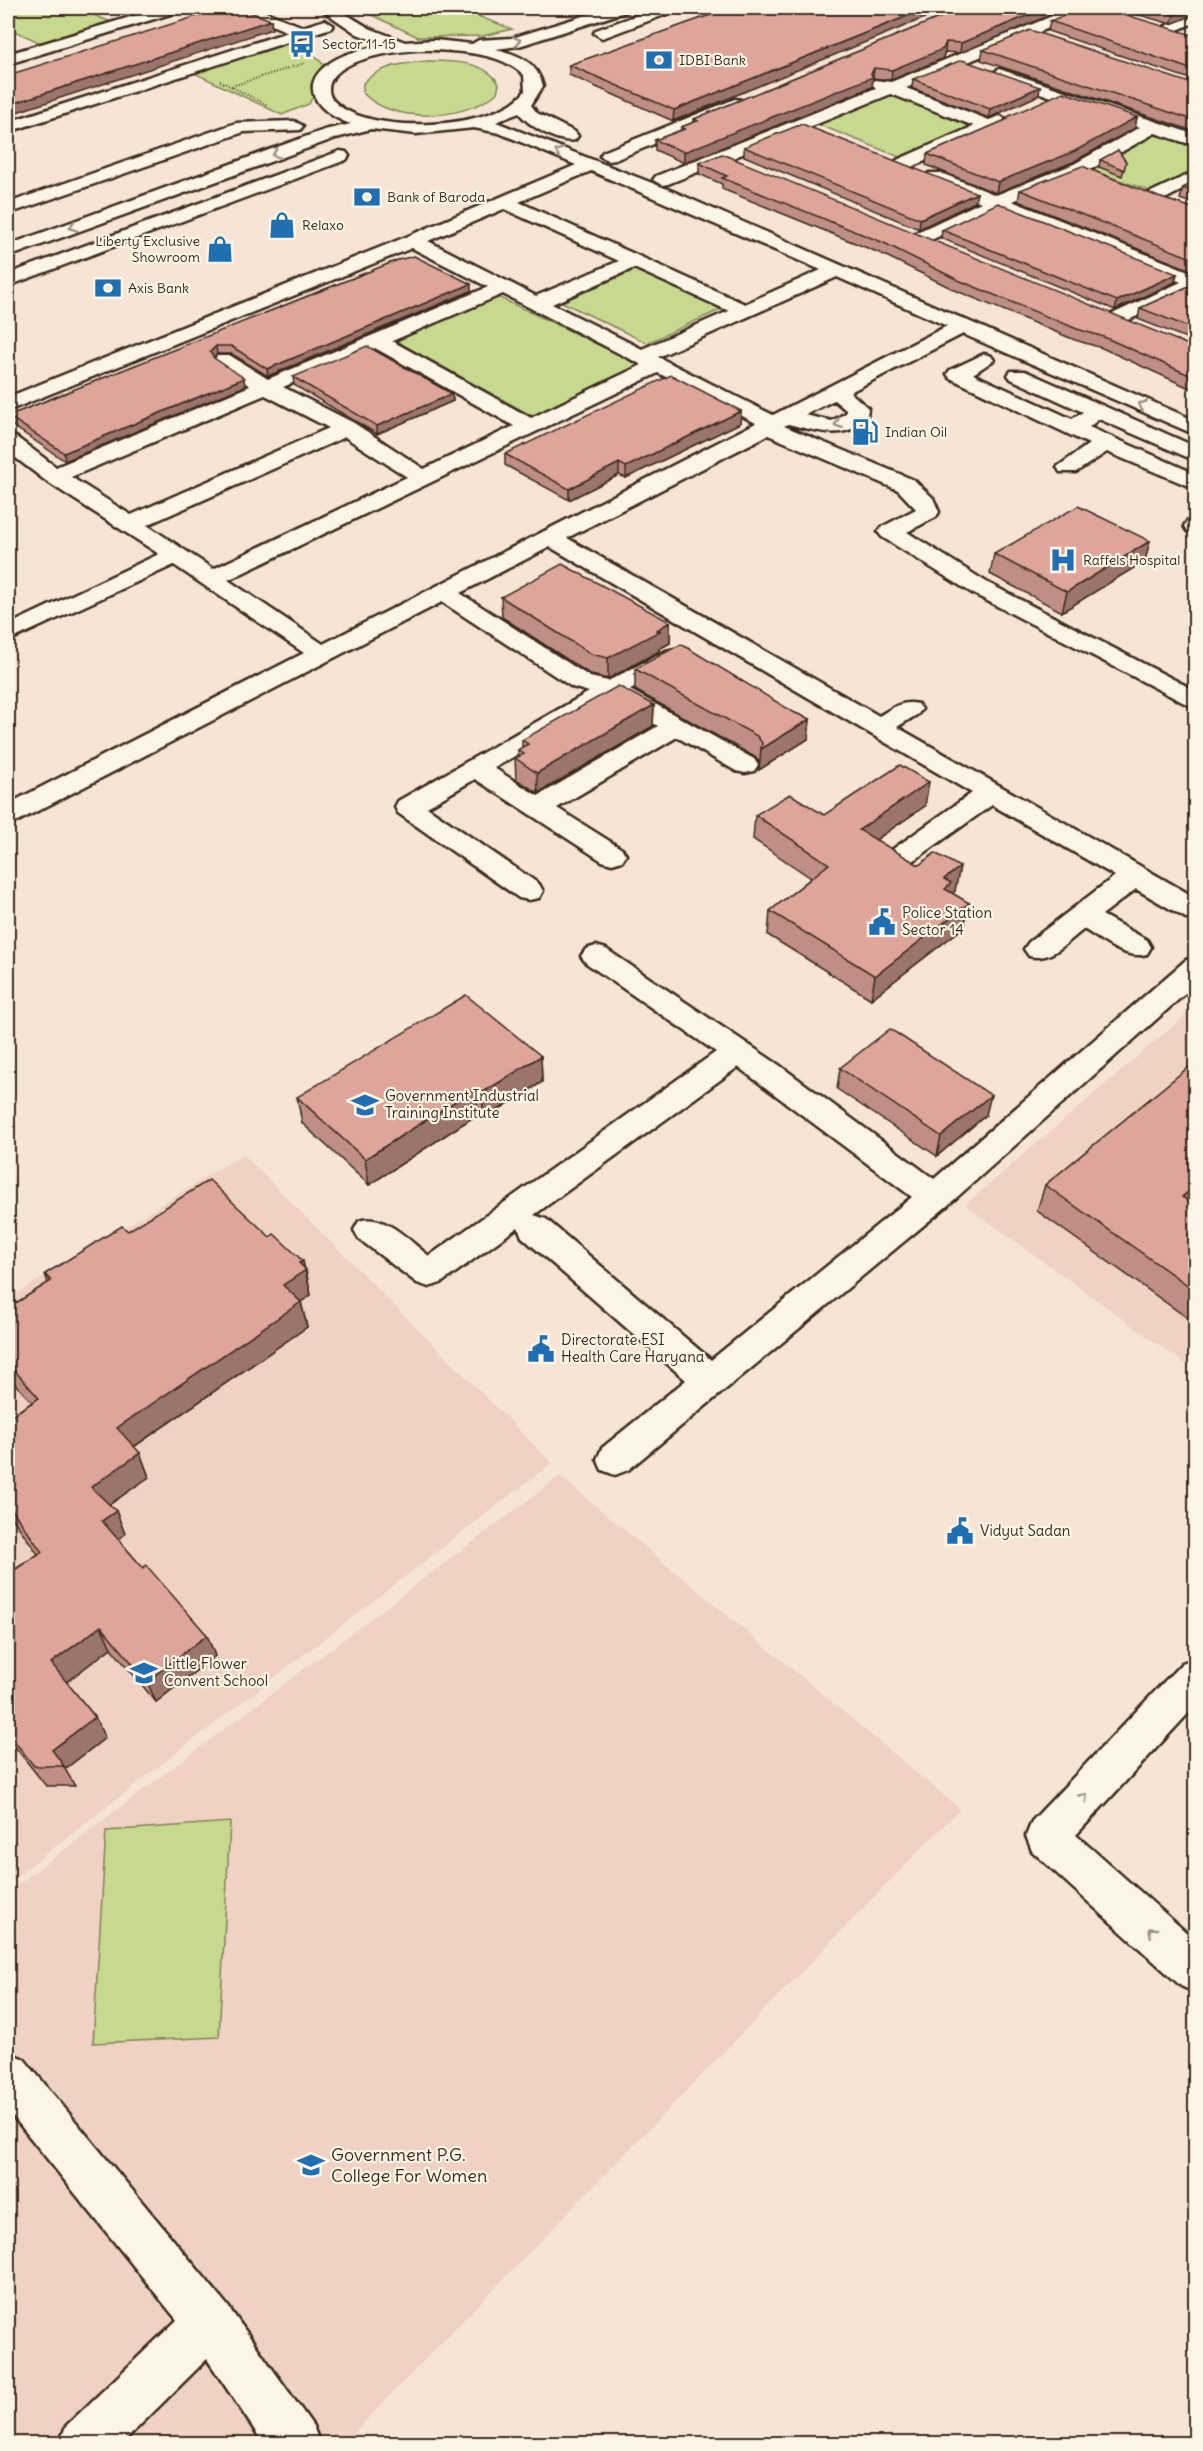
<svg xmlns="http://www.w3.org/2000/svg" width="1203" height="2451" font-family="Delius,sans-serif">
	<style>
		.built { fill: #efd2c4 }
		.green { fill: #c7d98e; stroke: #818256; stroke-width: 1.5 }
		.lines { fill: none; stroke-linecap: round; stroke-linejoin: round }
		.minor-casing { stroke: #3b2a1e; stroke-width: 5 }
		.path { stroke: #3b2a1e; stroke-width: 2; stroke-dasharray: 1 2; stroke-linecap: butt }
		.minor { fill: #fcf5e5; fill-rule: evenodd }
		.wall { fill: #bf8e85; stroke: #3b2a1e; stroke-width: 1.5 }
		.shaded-wall { fill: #9b746c; stroke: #3b2a1e; stroke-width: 1.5 }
		.building { fill: #dea59b; stroke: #3b2a1e; stroke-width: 1.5 }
		.oneway { stroke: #9c9082 }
		.labels { text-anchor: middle; stroke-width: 4.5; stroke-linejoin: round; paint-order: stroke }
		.far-poi-label { font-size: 14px; fill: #3b2a1e; stroke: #fcf5e5; text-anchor: start }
		.poi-label { font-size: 15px; fill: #3b2a1e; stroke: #fcf5e5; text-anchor: start }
		.near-poi-label { font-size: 18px; fill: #3b2a1e; stroke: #fcf5e5; text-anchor: start }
	</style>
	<rect width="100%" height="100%" fill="#f6e5d6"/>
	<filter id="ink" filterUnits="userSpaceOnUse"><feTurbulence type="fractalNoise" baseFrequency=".0167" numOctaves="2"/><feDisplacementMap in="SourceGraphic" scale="12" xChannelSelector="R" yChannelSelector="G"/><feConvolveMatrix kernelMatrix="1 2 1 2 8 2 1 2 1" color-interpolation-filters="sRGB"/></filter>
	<g filter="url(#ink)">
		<!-- built -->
		<g class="built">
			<polygon points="1195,1007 1195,1371 965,1205"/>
			<polygon points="243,1154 552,1463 8,1883 8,1299"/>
			<polygon points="560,1476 960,1809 349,2438 353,2443 8,2444 8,1892"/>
		</g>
		<!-- green -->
		<g class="green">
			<polygon points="8,8 76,8 111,22 43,44 8,28"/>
			<polygon points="357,8 457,8 512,29 483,36 418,37"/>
			<polygon points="295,37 327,68 309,104 282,115 190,71"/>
			<path d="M429,61C453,61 486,61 499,84L497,93C466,120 392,125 363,93V83C381,65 405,63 429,61Z"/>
			<polygon points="885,93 974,126 902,158 812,122"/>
			<polygon points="1157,133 1195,147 1195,171 1153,192 1085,168"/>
			<polygon points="637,269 722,309 647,343 562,302"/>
			<polygon points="498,297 644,366 534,417 394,340"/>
			<polygon points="230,1822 219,2037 93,2043 106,1831"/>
		</g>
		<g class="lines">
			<defs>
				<g id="minor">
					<polygon points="160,8 183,8 180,11 8,64 8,54"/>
					<polygon points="237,8 256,8 303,27 325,20 333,25 331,28 8,132 8,122 288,32 239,11"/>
					<path d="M319,8H336L369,28L405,42L435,40L472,44L479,40L512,38L609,8H630L628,11L519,46L496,49C519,55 537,62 543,86L531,105L537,113L575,132L578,136L575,140C559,144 529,126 519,113L496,122L670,190L1196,421V435L963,334L850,392L868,408L867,416C848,443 814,430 788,424L784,426L914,480L933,498L939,512L936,517L907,532L988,583L1196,691V709L972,593L882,537L878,532L882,527L916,509L898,490L768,435L567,538L879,716C892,708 902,700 918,704L922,709L918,714L897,727L1196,898V920L1186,918L1136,889L1102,915L1147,940L1151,947L1147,954C1125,960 1102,940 1084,929C1067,942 1051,962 1029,956L1024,949L1029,942L1115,876L992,805L906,866L896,869L886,866L882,860L886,854L972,793L550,547L460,593L590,677L608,681L666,651L675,649L684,651L687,656L684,661L630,690L754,759L758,765L754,771L745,773L736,771L677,737L557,808L622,849L626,855L622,861L612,864L602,861L475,779L427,807L539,884L543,891L539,898L529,900L519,898L398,813L395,807L398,801L589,692L572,687L442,602L18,821L8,824V804L304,653L174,565L8,641V625L159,554L46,481L8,452V436L16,437L56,467L250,386L217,364L214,360L217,356H231L268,379L488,287L412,248L15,408L8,410V397L406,237L576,165L499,133L474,128L416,134L371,129L336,138L8,257V245L324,130L351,124C320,114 294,86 331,62C347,52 367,48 385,45L357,34ZM435,50C465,52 501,53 524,75L525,91C498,130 365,137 333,100C329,96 328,89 330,83C341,55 409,49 435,50ZM591,171L821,270L745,304L519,202ZM504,209L619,261L536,296L428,241ZM634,268L729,311L642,349L552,304ZM837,277L947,326L773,415L658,357ZM503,294L642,365L531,418L392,341ZM375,348L514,426L424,469L354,423L283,387ZM658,373L756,423L323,644L228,580ZM265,395L329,428L131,515L71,477ZM834,400L846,410V413L832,421L805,415ZM345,437L407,477L213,569L147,525ZM611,700L658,726L538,796L494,768Z"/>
					<polygon points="657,8 678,8 675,11 608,36 602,38 594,33 596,30"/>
					<polygon points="1072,8 1092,8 1089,11 906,88 989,120 1000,116 1009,121 996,130 909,168 903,169 894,164 897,160 974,126 891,94 668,184 662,185 653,180 656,176 876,88 872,84 874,80 891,82"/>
					<polygon points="1196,11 1196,22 1166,35 1158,30"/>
					<polygon points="999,69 1196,135 1196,146 1155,133 1086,172 1012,201 1196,274 1196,290 1117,325 1110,323 1107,319 1110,315 1181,282 997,208 927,242 913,242 911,238 913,234 981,202 929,181 926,177 929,173 941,173 996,195 1074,164 1140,127 993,77 991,74"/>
					<polygon points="735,99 741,100 743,104 741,108 615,160 609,161 600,156 603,152"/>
					<polygon points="294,121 303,126 300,130 244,132 8,214 8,203 236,123"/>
					<polygon points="340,151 346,152 349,156 346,160 8,286 8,274"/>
					<polygon points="1196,171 1196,183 1159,202 1153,203 1144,198 1147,194"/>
					<polygon points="984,354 991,356 994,360 973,374 1072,419 1083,412 1011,379 1008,375 1011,371 1025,371 1196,447 1196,461 1099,419 1089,427 1196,474 1196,489 1107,452 1076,472 1060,472 1057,467 1089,444 950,378 947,374 950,370"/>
					<polygon points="1196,518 1196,533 1187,531 1184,526 1188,520"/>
					<path d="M596,946L606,949L779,1065L934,1179L1186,960L1196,957V984L947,1206L628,1470L615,1475L602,1470L597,1459L602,1448L686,1380L522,1237L518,1227L441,1283L429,1287L417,1283L359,1239L354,1230L359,1221C385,1213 409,1241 429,1256L716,1052L586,963L581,956L586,949ZM738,1067L912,1197L711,1360L546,1219L534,1215Z"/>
					<polygon points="1196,1658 1196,1705 1076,1835 1196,1941 1196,1993 1181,1986 1032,1851 1026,1836 1032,1821 1182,1663"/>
					<polygon points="8,2052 24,2059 227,2305 313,2426 320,2444 264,2444 207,2359 121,2444 59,2444 66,2426 177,2320 8,2110"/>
				</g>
			</defs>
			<!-- minor casing -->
			<use href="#minor" class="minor-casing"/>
			<!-- path -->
			<g class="path">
				<polyline points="220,81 267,105"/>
				<polyline points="232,86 305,63"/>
			</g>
			<!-- minor -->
			<use href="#minor" class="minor"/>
		</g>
		<!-- wall -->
		<g class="wall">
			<polygon points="481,8 520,8 498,14"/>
			<polygon points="730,8 673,121 569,75 569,65"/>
			<polygon points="963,8 1067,8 960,53 945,52 942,59 891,80 873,78 872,87 684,163 655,150 655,140 681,130 681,127 694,122 694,119"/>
			<polygon points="1115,8 1196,8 1196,14 1171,24"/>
			<polygon points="1050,21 1196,36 1196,81 1048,31"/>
			<polygon points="983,50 1196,85 1196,132 981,60"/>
			<polygon points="913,79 1039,95 989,118 912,88"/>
			<polygon points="1137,117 1135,128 1073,162 996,193 926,165 927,154 1004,121 1005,118"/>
			<polygon points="744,147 975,202 919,229 744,156"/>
			<polygon points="1100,160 1126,162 1122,176 1099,167"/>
			<polygon points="699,163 1196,348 1196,391 1102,348 1075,340 957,291 882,254 722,189 722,184 699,174"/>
			<polygon points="1196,182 1196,205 1180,199 1183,188"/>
			<polygon points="1020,190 1161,198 1196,209 1196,272 1018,201"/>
			<polygon points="942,230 1175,282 1115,310 941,238"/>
			<polygon points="398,260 471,291 268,376 232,354 217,354 214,358 245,386 65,461 10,424 8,416"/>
			<polygon points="1196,283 1196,342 1138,319 1140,308"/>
			<polygon points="293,377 452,394 453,401 377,434 294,385"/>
			<polygon points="741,411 740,423 626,478 619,475 569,500 505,465 505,454"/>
			<polygon points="994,554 1145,561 1062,612 990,574"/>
			<polygon points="501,597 670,622 670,643 659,649 659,651 608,679 591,675 502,617"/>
			<polygon points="635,669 795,713 810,719 808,739 759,770 760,763 755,757 635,690"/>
			<polygon points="654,705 653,726 538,793 516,779 515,758 518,756 518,750 522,747 522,740"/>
			<polygon points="925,806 876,840 955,891 952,893 969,903 964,927 871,999 768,935 770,911 811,878 753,839 755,815 824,815"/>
			<polygon points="541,1056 542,1082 484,1119 478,1114 369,1185 302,1123 297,1097"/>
			<polygon points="1196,1061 1196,1202 1193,1204 1196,1206 1196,1324 1037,1211 1045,1185"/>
			<polygon points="840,1068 986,1115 937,1156 837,1089"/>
			<polygon points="128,1231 305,1269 306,1270 311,1295 301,1302 307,1327 134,1447 140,1453 149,1477 109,1505 116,1511 125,1534 118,1539 143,1568 207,1635 215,1656 156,1702 111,1648 66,1682 95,1717 105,1738 65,1769 75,1786 46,1786 8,1738 8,1574 38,1554 8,1512 8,1418 32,1402 15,1384 8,1389 8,1308 48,1283 45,1274"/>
		</g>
		<!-- shaded-wall -->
		<g class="shaded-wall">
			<polygon points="497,8 520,8 498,14"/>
			<polygon points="927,8 949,8 673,121 674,110"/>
			<polygon points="1046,8 1067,8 960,53 961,43"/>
			<polygon points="1189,8 1196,8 1196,14 1171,24 1174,15"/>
			<polygon points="271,20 272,29 8,115 8,105"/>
			<polygon points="946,42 945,52 942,59 891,80 892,70"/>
			<polygon points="874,68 872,87 684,163 684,152 871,74"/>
			<polygon points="1040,87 1039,95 989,118 990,109"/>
			<polygon points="1137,117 1135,128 1073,162 996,193 998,182"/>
			<polygon points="977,193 975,202 919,229 920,219"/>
			<polygon points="1177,274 1175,282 1115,310 1117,301"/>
			<polygon points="471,284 471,291 268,376 267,369"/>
			<polygon points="216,346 217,354 212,360 210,352"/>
			<polygon points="244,378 245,386 65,461 64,453"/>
			<polygon points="452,394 453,401 377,434 377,426"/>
			<polygon points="741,411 740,423 626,478 626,467"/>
			<polygon points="619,463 619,475 569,500 569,489"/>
			<polygon points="1150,541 1145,561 1062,612 1067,592"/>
			<polygon points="670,622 670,643 659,649 659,651 608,679 608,658"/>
			<polygon points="654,705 653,726 538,793 537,773"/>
			<polygon points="810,719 808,739 759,770 761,749"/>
			<polygon points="929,782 925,806 855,854 859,830"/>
			<polygon points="960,867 955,891 949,896 946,907 944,879"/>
			<polygon points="969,903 964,927 871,999 875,976"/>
			<polygon points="541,1056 542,1082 484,1119 482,1093"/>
			<polygon points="476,1088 478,1114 369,1185 365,1159"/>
			<polygon points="991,1095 986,1115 937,1156 941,1136"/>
			<polygon points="1196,1185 1196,1202 1172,1223 1182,1197"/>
			<polygon points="303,1261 311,1295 301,1302 307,1327 126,1452 117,1428 283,1285 299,1263"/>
			<polygon points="8,1366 15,1384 8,1389"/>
			<polygon points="140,1453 149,1477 100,1511 91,1487"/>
			<polygon points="116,1511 125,1534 111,1544 102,1521"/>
			<polygon points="101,1626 111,1648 62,1685 51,1663"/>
			<polygon points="207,1635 215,1656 156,1702 147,1681"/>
			<polygon points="95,1717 105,1738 65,1769 52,1750"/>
		</g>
		<!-- building -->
		<g class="building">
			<polygon points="223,8 240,8 271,20 8,105 8,75"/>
			<polygon points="730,8 927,8 674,110 569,65"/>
			<polygon points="963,8 1046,8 961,43 946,42 943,49 892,70 874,68 871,74 873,77 684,152 655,140 685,129 681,127 698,121 694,119"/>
			<polygon points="1082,8 1103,8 1196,36 1196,71 1050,21"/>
			<polygon points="1150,8 1189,8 1174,15"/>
			<polygon points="1030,30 1196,85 1196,121 983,50"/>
			<polygon points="962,60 1040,87 990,109 913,79"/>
			<polygon points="1063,92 1137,117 1075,151 998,182 927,154 1008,119 1005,118"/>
			<polygon points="802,124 977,193 920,219 744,147"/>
			<polygon points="1118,150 1126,162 1124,170 1100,160"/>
			<polygon points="722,154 1196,348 1196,378 1104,337 1077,329 958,280 884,243 722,178 727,176 699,163"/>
			<polygon points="1082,166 1161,198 1196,209 1196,260 1020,190"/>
			<polygon points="1196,182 1196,193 1183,188"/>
			<polygon points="998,203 1177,274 1117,301 942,230"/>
			<polygon points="414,256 471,284 267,369 231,346 216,346 210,352 214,358 244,378 64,453 8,416 398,260"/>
			<polygon points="1196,283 1196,330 1140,308"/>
			<polygon points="367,346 452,394 377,426 293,377"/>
			<polygon points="671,375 741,411 626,467 619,463 569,489 505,454"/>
			<polygon points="1078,506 1150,541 1067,592 994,554"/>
			<polygon points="562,564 670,622 657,630 660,631 608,658 591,654 501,597"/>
			<polygon points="681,644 795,713 810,719 761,749 762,743 757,736 635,669"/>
			<polygon points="618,686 654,705 537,773 515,758 524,754 518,750 528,744 522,740"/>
			<polygon points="900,765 929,782 859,830 919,865 935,853 960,867 944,879 951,883 945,889 969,903 875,976 770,911 829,864 755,815 790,794 824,815"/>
			<polygon points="466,995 541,1056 482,1093 476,1088 365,1159 297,1097"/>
			<polygon points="890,1029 991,1095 941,1136 840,1068"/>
			<polygon points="1196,1061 1196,1185 1182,1197 1196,1206 1196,1291 1045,1185"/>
			<polygon points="209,1180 270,1237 274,1234 303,1261 299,1263 306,1270 283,1285 301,1302 117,1428 140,1453 91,1487 116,1511 102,1521 143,1568 146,1565 207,1635 147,1681 101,1626 51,1663 95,1717 52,1750 64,1766 34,1766 8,1733 8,1574 42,1552 8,1504 8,1418 39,1398 8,1363 8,1308 51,1281 45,1274 122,1226 128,1231"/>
		</g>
		<!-- one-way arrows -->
		<defs><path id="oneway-chevron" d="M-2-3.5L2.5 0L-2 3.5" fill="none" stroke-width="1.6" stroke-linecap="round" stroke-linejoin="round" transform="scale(1.5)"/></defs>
		<g class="oneway">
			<use href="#oneway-chevron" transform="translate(517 41) rotate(-13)"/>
			<use href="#oneway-chevron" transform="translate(559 152) rotate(-158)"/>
			<use href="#oneway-chevron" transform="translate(276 154) rotate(160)"/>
			<use href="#oneway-chevron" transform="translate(73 227) rotate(160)"/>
			<use href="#oneway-chevron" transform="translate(1142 405) rotate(-156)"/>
			<use href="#oneway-chevron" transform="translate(838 424) rotate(160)"/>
			<use href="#oneway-chevron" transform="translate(1084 1797) rotate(-47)"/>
			<use href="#oneway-chevron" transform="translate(1152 1931) rotate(-138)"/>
		</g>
	</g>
	<!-- icons -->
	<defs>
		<symbol id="bus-bare" viewBox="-9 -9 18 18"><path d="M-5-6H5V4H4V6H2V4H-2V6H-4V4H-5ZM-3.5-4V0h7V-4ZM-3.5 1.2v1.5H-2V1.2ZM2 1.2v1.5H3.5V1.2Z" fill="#1f6fb2" stroke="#fcf5e5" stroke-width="2.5" paint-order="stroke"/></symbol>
		<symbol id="bank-bare" viewBox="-9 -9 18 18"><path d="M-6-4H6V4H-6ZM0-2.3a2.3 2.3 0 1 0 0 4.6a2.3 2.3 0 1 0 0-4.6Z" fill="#1f6fb2" stroke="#fcf5e5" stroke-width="2.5" paint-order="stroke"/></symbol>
		<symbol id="shop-bare" viewBox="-9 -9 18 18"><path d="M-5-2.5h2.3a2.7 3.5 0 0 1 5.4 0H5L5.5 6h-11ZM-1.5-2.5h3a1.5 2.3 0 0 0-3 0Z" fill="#1f6fb2" stroke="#fcf5e5" stroke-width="2.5" paint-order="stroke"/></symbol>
		<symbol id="fuel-bare" viewBox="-9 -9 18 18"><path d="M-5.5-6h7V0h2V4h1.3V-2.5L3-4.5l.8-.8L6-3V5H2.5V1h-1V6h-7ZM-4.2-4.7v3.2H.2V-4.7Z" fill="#1f6fb2" stroke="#fcf5e5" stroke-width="2.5" paint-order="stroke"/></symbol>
		<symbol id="hospital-bare" viewBox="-9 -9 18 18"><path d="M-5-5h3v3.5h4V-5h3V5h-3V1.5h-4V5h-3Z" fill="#1f6fb2" stroke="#fcf5e5" stroke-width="2.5" paint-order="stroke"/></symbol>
		<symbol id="civic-bare" viewBox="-9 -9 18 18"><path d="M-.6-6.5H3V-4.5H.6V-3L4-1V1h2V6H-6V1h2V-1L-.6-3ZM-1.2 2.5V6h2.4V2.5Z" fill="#1f6fb2" stroke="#fcf5e5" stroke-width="2.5" paint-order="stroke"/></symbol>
		<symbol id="university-bare" viewBox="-9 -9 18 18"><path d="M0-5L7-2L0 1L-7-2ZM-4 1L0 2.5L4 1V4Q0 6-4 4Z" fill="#1f6fb2" stroke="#fcf5e5" stroke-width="2.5" paint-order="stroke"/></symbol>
		<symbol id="school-bare" viewBox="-9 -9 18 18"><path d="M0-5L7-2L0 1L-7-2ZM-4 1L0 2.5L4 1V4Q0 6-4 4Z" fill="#1f6fb2" stroke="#fcf5e5" stroke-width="2.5" paint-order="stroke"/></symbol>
	</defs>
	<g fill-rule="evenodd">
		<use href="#bus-bare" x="283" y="25" width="38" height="38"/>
		<use href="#bank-bare" x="640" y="41" width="38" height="38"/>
		<use href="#bank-bare" x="348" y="178" width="38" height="38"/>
		<use href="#shop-bare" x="263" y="206" width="38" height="38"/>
		<use href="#shop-bare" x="201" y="230" width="38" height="38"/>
		<use href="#bank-bare" x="89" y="269" width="38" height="38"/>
		<use href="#fuel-bare" x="846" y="413" width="38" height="38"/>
		<use href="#hospital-bare" x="1044" y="541" width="38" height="38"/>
		<use href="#civic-bare" x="863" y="903" width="38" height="38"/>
		<use href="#university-bare" x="346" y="1086" width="38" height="38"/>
		<use href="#civic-bare" x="522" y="1330" width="38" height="38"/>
		<use href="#civic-bare" x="941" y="1512" width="38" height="38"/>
		<use href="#school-bare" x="125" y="1654" width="38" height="38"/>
		<use href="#university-bare" x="292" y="2146" width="38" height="38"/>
	</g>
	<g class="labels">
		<!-- far-poi labels -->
		<g class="far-poi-label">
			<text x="322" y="49">Sector 11-15</text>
			<text x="679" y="65">IDBI Bank</text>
			<text x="387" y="202">Bank of Baroda</text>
			<text x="302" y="230">Relaxo</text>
			<text x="200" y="246" text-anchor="end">Liberty Exclusive<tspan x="200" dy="16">Showroom</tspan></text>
			<text x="128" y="293">Axis Bank</text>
			<text x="885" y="437">Indian Oil</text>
			<text x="1083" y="565">Raffels Hospital</text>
		</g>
		<!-- poi labels -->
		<g class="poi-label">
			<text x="902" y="918">Police Station<tspan x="902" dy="17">Sector 14</tspan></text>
			<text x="385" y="1101">Government Industrial<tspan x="385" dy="17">Training Institute</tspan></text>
			<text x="561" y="1345">Directorate ESI<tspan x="561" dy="17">Health Care Haryana</tspan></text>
			<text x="980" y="1536">Vidyut Sadan</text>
			<text x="164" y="1669">Little Flower<tspan x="164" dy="17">Convent School</tspan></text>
		</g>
		<!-- near-poi labels -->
		<g class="near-poi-label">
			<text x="331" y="2161">Government P.G.<tspan x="331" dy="21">College For Women</tspan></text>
		</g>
	</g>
	<!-- margin -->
	<rect width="1203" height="2451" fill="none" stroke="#fcf5e5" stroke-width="30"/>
	<rect x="15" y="15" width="1173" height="2421" fill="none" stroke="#3b2a1e" stroke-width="2" filter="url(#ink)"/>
</svg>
